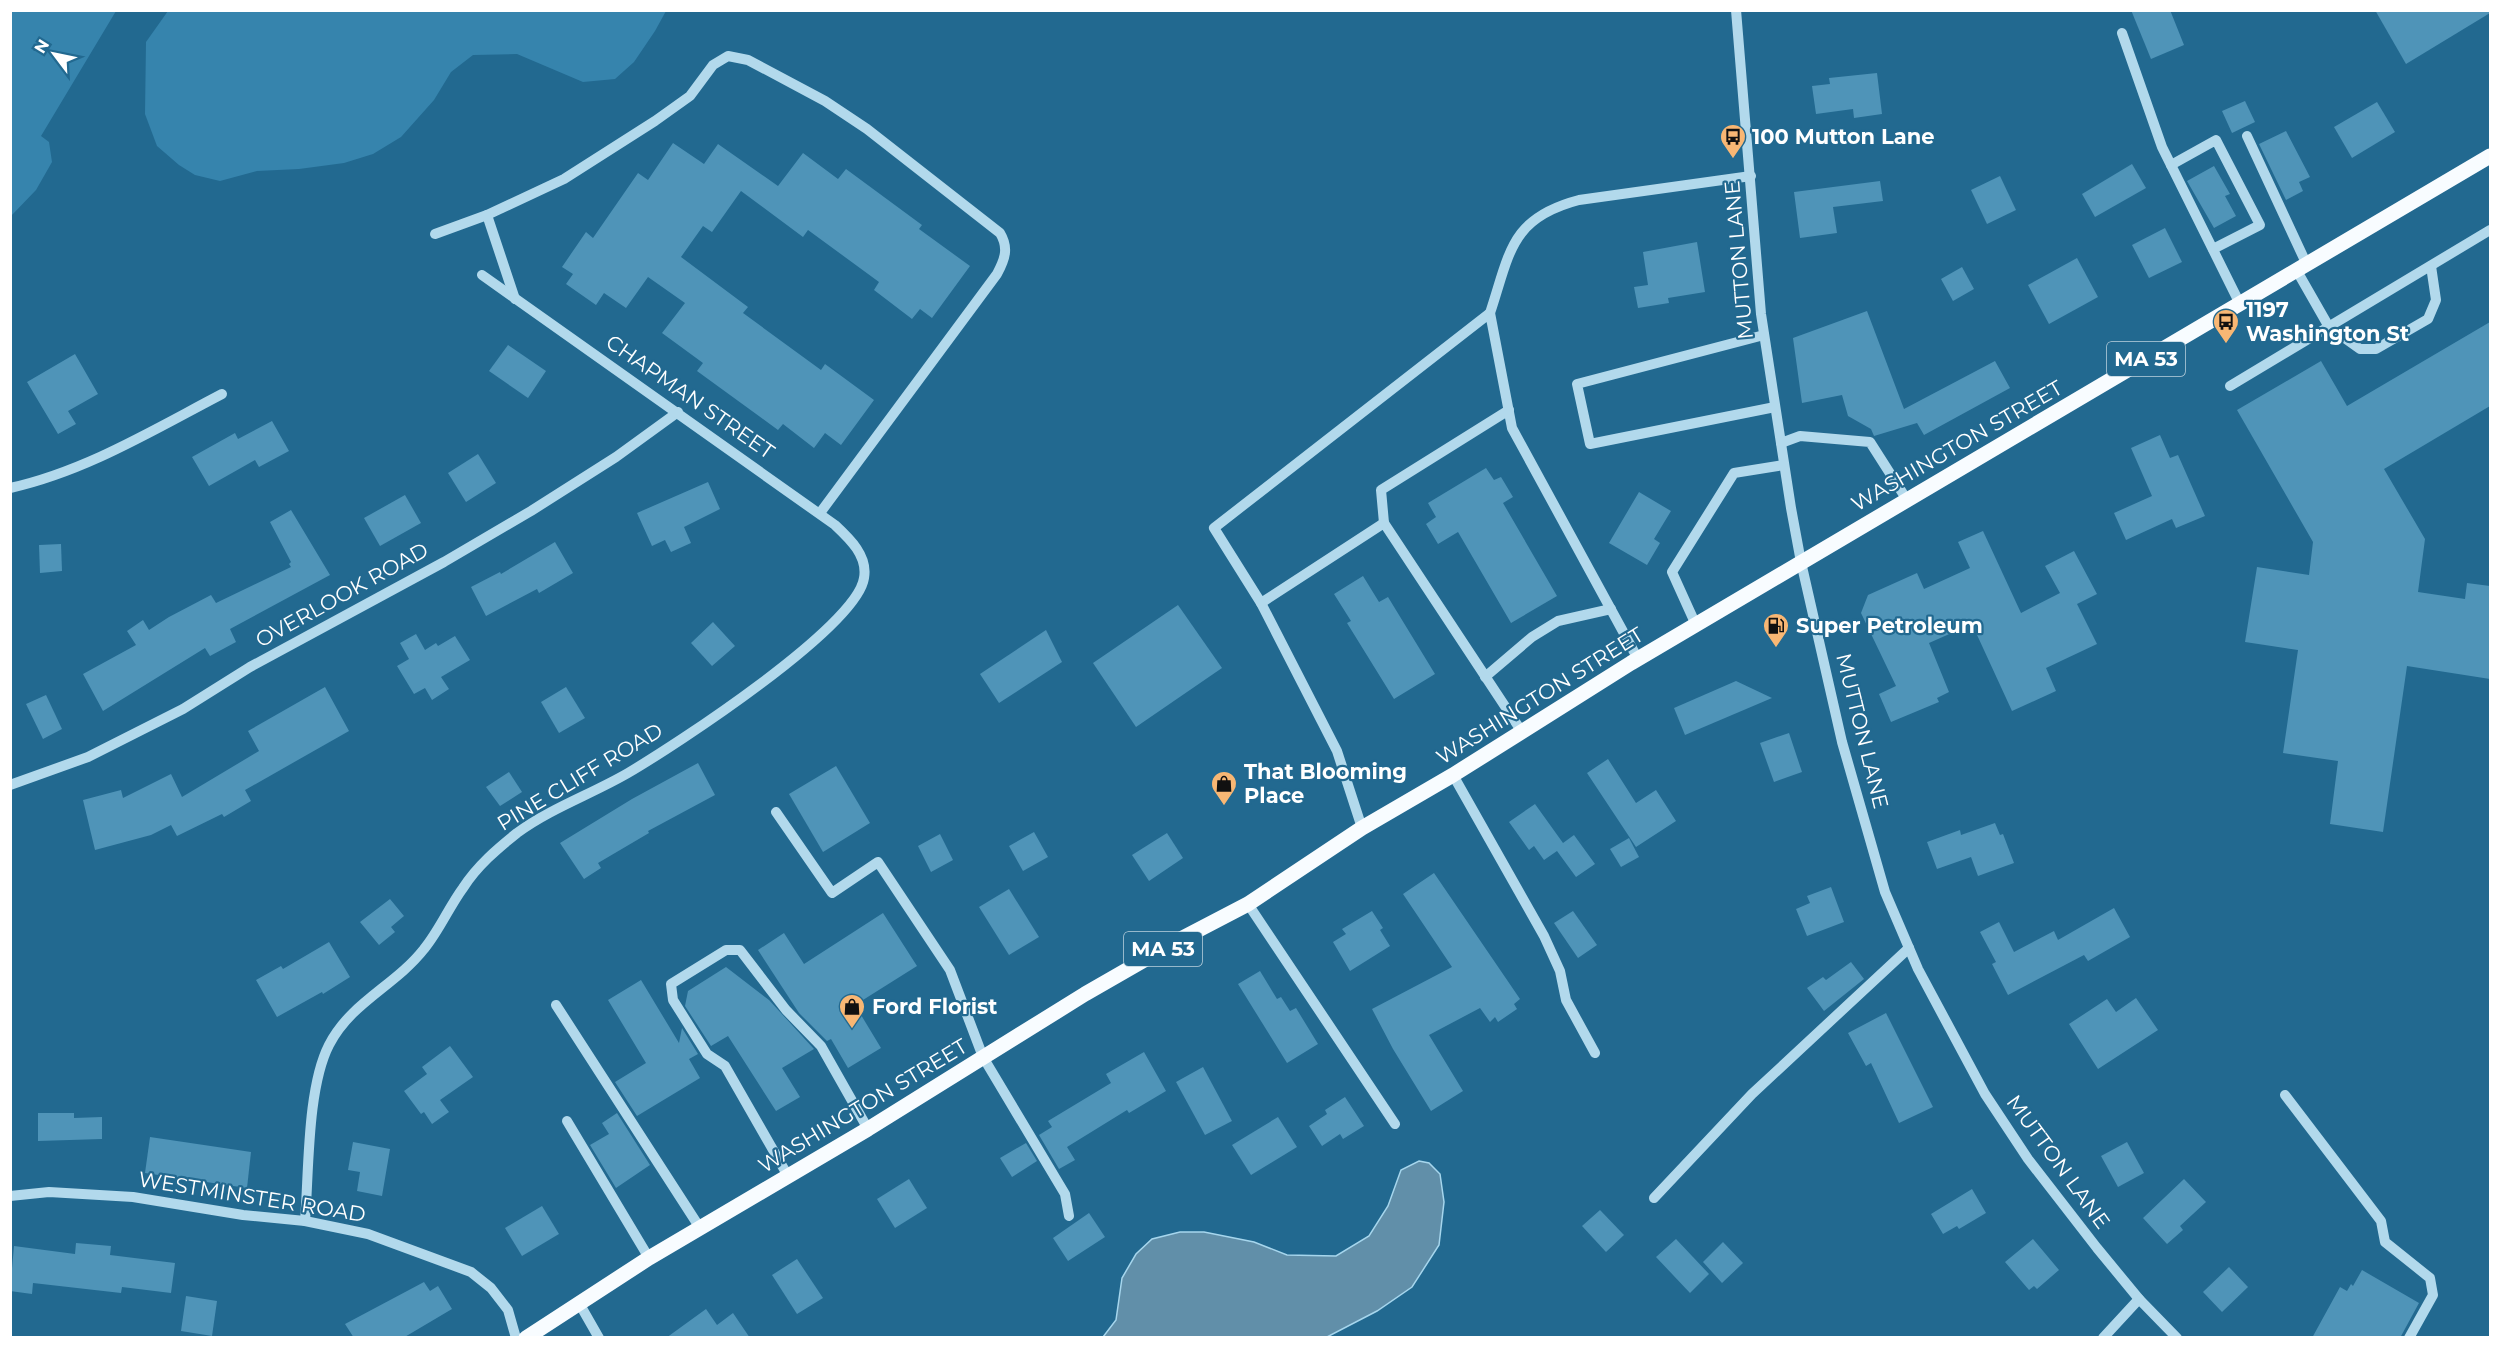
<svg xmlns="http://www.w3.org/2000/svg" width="2501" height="1348" font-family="Montserrat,sans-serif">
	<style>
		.green { fill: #3684ad }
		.water { fill: #618fa9; stroke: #a6d6ed; stroke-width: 1.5 }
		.building { fill: #4f94b8 }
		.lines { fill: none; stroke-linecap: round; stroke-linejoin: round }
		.minor { stroke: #b2d9ec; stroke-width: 10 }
		.major { stroke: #f8fcff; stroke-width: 15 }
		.labels { text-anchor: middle; stroke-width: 4.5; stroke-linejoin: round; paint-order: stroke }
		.shield { fill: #226990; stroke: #bdd2de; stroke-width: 1.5 }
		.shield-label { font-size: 20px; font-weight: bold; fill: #fff }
		.poi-label { font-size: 21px; font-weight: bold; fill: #fff; stroke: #226990; text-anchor: start }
		.street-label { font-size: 21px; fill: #fff; stroke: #226990 }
	</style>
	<rect width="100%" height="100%" fill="#226990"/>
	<!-- green -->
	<g class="green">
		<polygon points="11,10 116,11 41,136 49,142 52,162 36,190 11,216"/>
		<polygon points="168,11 168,10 666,11 655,31 634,62 615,79 583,82 517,54 473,55 451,72 434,100 401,137 373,154 344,163 299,169 257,171 220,181 195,175 179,165 157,146 145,114 146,42"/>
	</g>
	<!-- water -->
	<polygon class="water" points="1419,1161 1429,1163 1440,1174 1444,1202 1439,1245 1412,1287 1377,1311 1327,1337 1103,1337 1116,1320 1122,1278 1136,1254 1152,1239 1180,1232 1204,1232 1254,1242 1287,1255 1336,1256 1369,1236 1388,1206 1401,1170"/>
	<!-- building -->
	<g class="building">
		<polygon points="2131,10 2170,10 2184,45 2151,59"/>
		<polygon points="2375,10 2490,10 2490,13 2406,64"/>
		<polygon points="1877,73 1882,114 1854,118 1853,109 1816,114 1812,86 1830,84 1829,78"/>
		<polygon points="2245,101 2255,122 2232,133 2222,111"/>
		<polygon points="2377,102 2395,132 2352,158 2334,127"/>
		<polygon points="2286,131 2310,177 2299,182 2303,191 2286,200 2259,144"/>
		<polygon points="673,143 704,164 718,144 778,186 803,153 838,179 846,169 922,225 919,229 970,266 932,318 920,309 912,319 874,290 879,282 808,230 803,237 741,191 712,232 703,226 681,257 748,307 743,313 821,370 825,364 874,400 841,445 825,433 814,448 783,424 778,430 697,371 703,363 662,333 685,303 648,277 626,308 604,293 596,305 566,284 573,274 562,267 586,232 593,238 638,173 648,180"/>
		<polygon points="2132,164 2146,188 2095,217 2082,194"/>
		<polygon points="2214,166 2230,194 2225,196 2236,216 2214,228 2187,181"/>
		<polygon points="2000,176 2016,210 1987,224 1971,190"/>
		<polygon points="1880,181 1883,201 1833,207 1837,233 1800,238 1794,192"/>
		<polygon points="2165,228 2182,262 2149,278 2132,245"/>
		<polygon points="1697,242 1705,292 1668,298 1669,303 1638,308 1634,287 1648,285 1643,252"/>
		<polygon points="2077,258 2098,297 2049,324 2028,285"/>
		<polygon points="1962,267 1974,289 1953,301 1941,279"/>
		<polygon points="1867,311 1904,409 1995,361 2010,388 1924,435 1917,423 1874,436 1871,429 1848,416 1842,395 1802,403 1793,338"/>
		<polygon points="2490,322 2490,406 2384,469 2425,539 2418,592 2465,599 2467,583 2490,586 2490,679 2407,666 2383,832 2330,824 2338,761 2283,753 2298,650 2245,642 2257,567 2309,575 2313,542 2237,410 2321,361 2347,406"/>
		<polygon points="508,345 546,371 528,398 489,371"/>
		<polygon points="75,354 98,394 68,411 76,424 58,434 27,382"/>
		<polygon points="272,421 289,451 259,467 255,460 209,486 192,457 235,433 238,439"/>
		<polygon points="2160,435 2170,458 2178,455 2205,516 2176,528 2172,519 2126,540 2114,513 2152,496 2131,448"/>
		<polygon points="478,454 496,483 466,502 448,473"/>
		<polygon points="1486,468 1494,480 1501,477 1513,497 1503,503 1557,596 1511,623 1458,532 1438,544 1426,524 1436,517 1428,503"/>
		<polygon points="708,482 720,509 684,527 691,543 671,552 665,540 652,546 637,513"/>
		<polygon points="1639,492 1671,511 1654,539 1660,543 1647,565 1609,543"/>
		<polygon points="405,495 421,523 380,546 364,518"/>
		<polygon points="291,510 330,575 230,629 236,642 210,656 205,648 103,711 83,674 136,645 127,631 143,620 149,630 169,617 211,595 216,603 291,567 289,564 291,562 270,522"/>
		<polygon points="1983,531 2021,613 2060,593 2045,566 2074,551 2097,594 2077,604 2097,644 2046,668 2056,691 2012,711 1972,624 1929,643 1949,692 1937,698 1939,702 1891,722 1879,694 1896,686 1861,613 1868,595 1917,573 1924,589 1970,568 1958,542"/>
		<polygon points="555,542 573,573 539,593 537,589 486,616 471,587 500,572 501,574"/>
		<polygon points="61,544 62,571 40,573 39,545"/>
		<polygon points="1363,576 1379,602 1388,597 1435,674 1394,699 1347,623 1351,621 1334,594"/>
		<polygon points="1178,605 1222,668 1136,727 1093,663"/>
		<polygon points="713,622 735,646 712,666 691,643"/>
		<polygon points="1046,630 1062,662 999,703 980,674"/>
		<polygon points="416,634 425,650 436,643 438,646 455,636 470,660 441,677 449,689 432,700 425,688 414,694 397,666 409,659 400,643"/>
		<polygon points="1736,681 1772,698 1685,735 1674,708"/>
		<polygon points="325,687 349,731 245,790 251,801 224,817 222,814 177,836 171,825 151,835 95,850 83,800 121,790 123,798 171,774 182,797 259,751 248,731"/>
		<polygon points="566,687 585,718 559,733 541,702"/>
		<polygon points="46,695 62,729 43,739 26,704"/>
		<polygon points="1789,733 1802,772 1774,782 1760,743"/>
		<polygon points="1608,759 1636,803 1656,790 1676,821 1636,847 1587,773"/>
		<polygon points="698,763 715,795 648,831 649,833 598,863 601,868 584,879 560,843 632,799"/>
		<polygon points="836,766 870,823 823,852 789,794"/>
		<polygon points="509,772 522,792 500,806 486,787"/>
		<polygon points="1535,804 1563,843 1574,835 1595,864 1576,877 1557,851 1544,860 1534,846 1529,850 1509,822"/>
		<polygon points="1995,823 2000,835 2003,834 2014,863 1978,876 1971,857 1937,869 1927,842 1960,830 1961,835"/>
		<polygon points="1034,832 1048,857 1023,871 1009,846"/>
		<polygon points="1167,833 1183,858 1149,881 1132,855"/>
		<polygon points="940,834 953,860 931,872 918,846"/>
		<polygon points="1629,838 1639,857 1621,867 1610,849"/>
		<polygon points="1434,873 1520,999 1514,1004 1517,1009 1498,1022 1495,1017 1490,1022 1480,1008 1429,1035 1463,1091 1431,1111 1393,1049 1372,1009 1452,967 1403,894"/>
		<polygon points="1831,887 1844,922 1807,936 1796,909 1810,903 1807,896"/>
		<polygon points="1009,889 1039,937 1009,955 979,907"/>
		<polygon points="390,899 404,916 391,927 395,932 379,945 360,922"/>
		<polygon points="2114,908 2130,937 2088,961 2084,955 2008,995 1992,964 1996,962 1980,932 1999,922 2014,952 2054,931 2058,940"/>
		<polygon points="1372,911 1383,928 1380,930 1390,946 1350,971 1333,942 1346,934 1342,929"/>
		<polygon points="1573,911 1597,945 1578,958 1554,923"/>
		<polygon points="883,913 917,966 855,1005 881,1048 848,1068 831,1039 827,1041 799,1013 758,950 784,933 804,964"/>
		<polygon points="329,942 350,977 323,994 322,992 277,1017 256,980 281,966 283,969"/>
		<polygon points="1851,962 1864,979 1824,1011 1807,988 1823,977 1826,980"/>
		<polygon points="726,967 769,1000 814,1049 782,1068 800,1097 776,1111 728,1036 711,1046 685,1006 688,991"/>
		<polygon points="1260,971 1277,999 1281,997 1290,1011 1296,1008 1318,1044 1287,1063 1238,984"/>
		<polygon points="641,980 679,1043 682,1028 698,1054 689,1059 700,1078 637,1116 615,1082 646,1063 608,1000"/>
		<polygon points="2136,998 2158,1030 2098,1069 2069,1024 2107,999 2116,1012"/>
		<polygon points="1886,1013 1933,1107 1899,1123 1871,1063 1866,1066 1848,1033"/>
		<polygon points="450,1046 473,1077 440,1100 449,1112 432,1124 424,1112 421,1114 404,1091 427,1074 422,1067"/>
		<polygon points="1144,1052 1166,1091 1129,1113 1127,1110 1067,1147 1075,1160 1059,1169 1039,1135 1052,1127 1048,1121 1111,1083 1106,1074"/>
		<polygon points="1203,1067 1232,1121 1205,1135 1176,1082"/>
		<polygon points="1345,1097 1364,1126 1343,1139 1340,1134 1322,1146 1309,1126 1327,1114 1325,1110"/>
		<polygon points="38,1113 74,1113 74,1118 102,1117 102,1139 38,1141"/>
		<polygon points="617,1113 650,1165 616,1188 590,1145 609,1134 602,1123"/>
		<polygon points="1278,1117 1297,1147 1251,1175 1232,1145"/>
		<polygon points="150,1137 251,1152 247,1188 145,1173"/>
		<polygon points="353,1142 390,1149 382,1196 357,1191 360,1172 348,1170"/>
		<polygon points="2127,1142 2144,1173 2118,1187 2101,1156"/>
		<polygon points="1026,1143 1037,1161 1012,1177 1000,1158"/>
		<polygon points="909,1179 927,1208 895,1228 877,1199"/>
		<polygon points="2184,1179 2206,1202 2180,1226 2183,1230 2167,1244 2143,1218"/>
		<polygon points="1972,1189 1986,1213 1959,1229 1957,1226 1943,1234 1931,1214"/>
		<polygon points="542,1206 559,1234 522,1256 505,1228"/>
		<polygon points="1600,1210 1624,1235 1606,1252 1582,1226"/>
		<polygon points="1089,1213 1105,1237 1068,1261 1053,1238"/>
		<polygon points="1676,1239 1709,1274 1690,1293 1656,1257"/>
		<polygon points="2033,1239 2059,1270 2037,1289 2034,1286 2029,1290 2005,1262"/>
		<polygon points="1723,1242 1743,1263 1722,1283 1703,1262"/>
		<polygon points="76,1243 111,1246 110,1255 175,1263 171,1293 122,1287 121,1293 33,1283 32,1294 10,1291 14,1246 75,1254"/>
		<polygon points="797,1259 823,1298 797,1314 772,1275"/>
		<polygon points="2229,1267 2248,1287 2222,1312 2203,1292"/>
		<polygon points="2362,1270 2419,1303 2400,1338 2312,1338 2340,1287 2347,1291 2351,1284 2353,1286"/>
		<polygon points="424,1282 430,1291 438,1286 452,1309 403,1338 354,1338 345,1324"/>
		<polygon points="186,1296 217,1301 212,1336 181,1331"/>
		<polygon points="706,1309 717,1325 733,1313 750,1338 666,1338"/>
	</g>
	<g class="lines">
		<!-- minor -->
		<g class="minor">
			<polyline points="1736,10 1761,314 1791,508 1801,562 1842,742 1885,892 1918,969 1985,1094 2028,1159 2097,1248 2139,1299 2177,1338"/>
			<polyline points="2122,33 2162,147 2240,304"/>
			<polyline points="2247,136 2307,265"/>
			<polyline points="2171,165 2216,140 2260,225 2213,249"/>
			<polyline points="435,234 487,215"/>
			<polyline points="2297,271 2329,327 2360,349 2376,349 2428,319 2436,300 2431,266"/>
			<path d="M515,299L487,215L564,179L655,121L690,96L713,65L728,56L748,60L825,101L867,129L1000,233C1009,248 1005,259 997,274L820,513"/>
			<path d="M1490,313C1510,253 1510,218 1579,200L1751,176"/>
			<polyline points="1764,335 1577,384 1590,444 1775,407"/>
			<polyline points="2230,386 2490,230"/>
			<polyline points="1781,443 1800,436 1870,442 1907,500"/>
			<path d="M10,488C86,471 153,430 222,394"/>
			<polyline points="1384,523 1381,490 1509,410"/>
			<polyline points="1261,603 1337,751 1362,828"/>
			<polyline points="1696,625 1672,572 1734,473 1784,465"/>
			<polyline points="1485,677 1532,637 1558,621 1611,609"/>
			<polyline points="1522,732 1384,523 1261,603 1214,528 1490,313 1512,428 1638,659"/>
			<polyline points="1453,775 1544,936 1560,971 1566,1000 1595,1053"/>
			<polyline points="10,785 88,757 183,709 250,667 444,562 531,511 616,457 678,412"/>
			<polyline points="776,812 832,893 878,862 950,970 983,1057 1065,1194 1069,1216"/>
			<polyline points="1248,904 1395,1124"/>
			<polyline points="556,1005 700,1228"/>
			<polyline points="2285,1095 2381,1221 2385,1242 2430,1278 2433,1295 2409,1338"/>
			<polyline points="567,1121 649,1258"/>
			<polyline points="788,1176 725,1066 707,1054 673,1000 671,984 726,950 740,950 786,1010 821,1046 868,1129"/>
			<polyline points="10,1196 49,1192 133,1197 243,1215 305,1221 368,1234 471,1272 491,1288 508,1310 516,1338"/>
			<polyline points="1654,1198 1752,1094 1909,948"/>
			<path d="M305,1221C309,1171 307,1088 329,1045C351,1002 395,986 424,949C439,931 449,907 463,888C477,866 497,849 517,833C551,808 592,794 628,773C674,746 857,627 864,578C868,556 850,539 835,525L482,275"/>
			<polyline points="579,1303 599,1338"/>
			<polyline points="2103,1338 2139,1299"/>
		</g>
		<!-- major -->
		<polyline class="major" points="526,1338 649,1258 868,1129 1085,994 1179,940 1248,904 1362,828 1453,775 1631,663 2490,156"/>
	</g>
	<!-- icons -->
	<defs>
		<symbol id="bus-pin" viewBox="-11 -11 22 30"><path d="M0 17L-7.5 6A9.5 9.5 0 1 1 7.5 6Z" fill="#f8b774" stroke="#226990"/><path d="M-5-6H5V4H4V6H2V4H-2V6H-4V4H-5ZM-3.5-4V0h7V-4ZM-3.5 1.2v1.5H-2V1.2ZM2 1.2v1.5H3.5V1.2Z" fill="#111"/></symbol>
		<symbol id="fuel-pin" viewBox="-11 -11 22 30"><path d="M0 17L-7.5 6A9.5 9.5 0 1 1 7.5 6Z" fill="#f8b774" stroke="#226990"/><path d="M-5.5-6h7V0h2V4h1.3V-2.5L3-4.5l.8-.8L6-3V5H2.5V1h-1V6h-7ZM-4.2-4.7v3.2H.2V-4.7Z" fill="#111"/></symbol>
		<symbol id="shop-pin" viewBox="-11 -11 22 30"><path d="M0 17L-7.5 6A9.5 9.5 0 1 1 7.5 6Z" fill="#f8b774" stroke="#226990"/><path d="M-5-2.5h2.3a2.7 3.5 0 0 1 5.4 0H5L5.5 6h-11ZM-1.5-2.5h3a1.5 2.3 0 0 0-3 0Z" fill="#111"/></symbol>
	</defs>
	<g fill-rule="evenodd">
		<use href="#bus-pin" x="1718" y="122" width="30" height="40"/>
		<use href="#bus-pin" x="2211" y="307" width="30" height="40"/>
		<use href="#fuel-pin" x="1761" y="611" width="30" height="40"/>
		<use href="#shop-pin" x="1209" y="769" width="30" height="40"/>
		<use href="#shop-pin" x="837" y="992" width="30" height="40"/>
	</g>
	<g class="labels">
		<!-- shield labels -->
		<g class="shield">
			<rect x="2107" y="342" width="78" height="34" rx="4.5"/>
			<rect x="1124" y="932" width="78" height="34" rx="4.5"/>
		</g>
		<g class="shield-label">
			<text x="2146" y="366">MA 53</text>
			<text x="1163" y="956">MA 53</text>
		</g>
		<!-- poi labels -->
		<g class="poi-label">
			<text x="1752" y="144">100 Mutton Lane</text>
			<text x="2246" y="317">1197<tspan x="2246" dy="24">Washington St</tspan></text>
			<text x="1796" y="633">Super Petroleum</text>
			<text x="1244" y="779">That Blooming<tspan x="1244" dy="24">Place</tspan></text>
			<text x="872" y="1014">Ford Florist</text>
		</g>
		<!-- street labels -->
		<g class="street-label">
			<text transform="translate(1739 260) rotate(-95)" y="7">MUTTON LANE</text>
			<text transform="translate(690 397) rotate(35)" y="7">CHAPMAN STREET</text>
			<text transform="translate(1957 446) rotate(-30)" y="7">WASHINGTON STREET</text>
			<text transform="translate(342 595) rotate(-29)" y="7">OVERLOOK ROAD</text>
			<text transform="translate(1540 696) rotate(-32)" y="7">WASHINGTON STREET</text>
			<text transform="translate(1862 731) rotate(76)" y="7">MUTTON LANE</text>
			<text transform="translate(580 777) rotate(-31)" y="7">PINE CLIFF ROAD</text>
			<text transform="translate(863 1106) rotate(-31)" y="7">WASHINGTON STREET</text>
			<text transform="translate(2058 1162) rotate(54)" y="7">MUTTON LANE</text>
			<text transform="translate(252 1197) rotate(9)" y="7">WESTMINSTER ROAD</text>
		</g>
	</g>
	<!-- border -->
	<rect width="2501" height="1348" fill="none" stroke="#ffffff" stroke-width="24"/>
	<!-- north arrow -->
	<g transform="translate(54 54) rotate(302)" stroke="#226990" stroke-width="4.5" paint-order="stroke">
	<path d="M0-4.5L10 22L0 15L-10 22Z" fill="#ffffff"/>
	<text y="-9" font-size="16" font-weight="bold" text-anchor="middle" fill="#ffffff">N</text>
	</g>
</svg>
